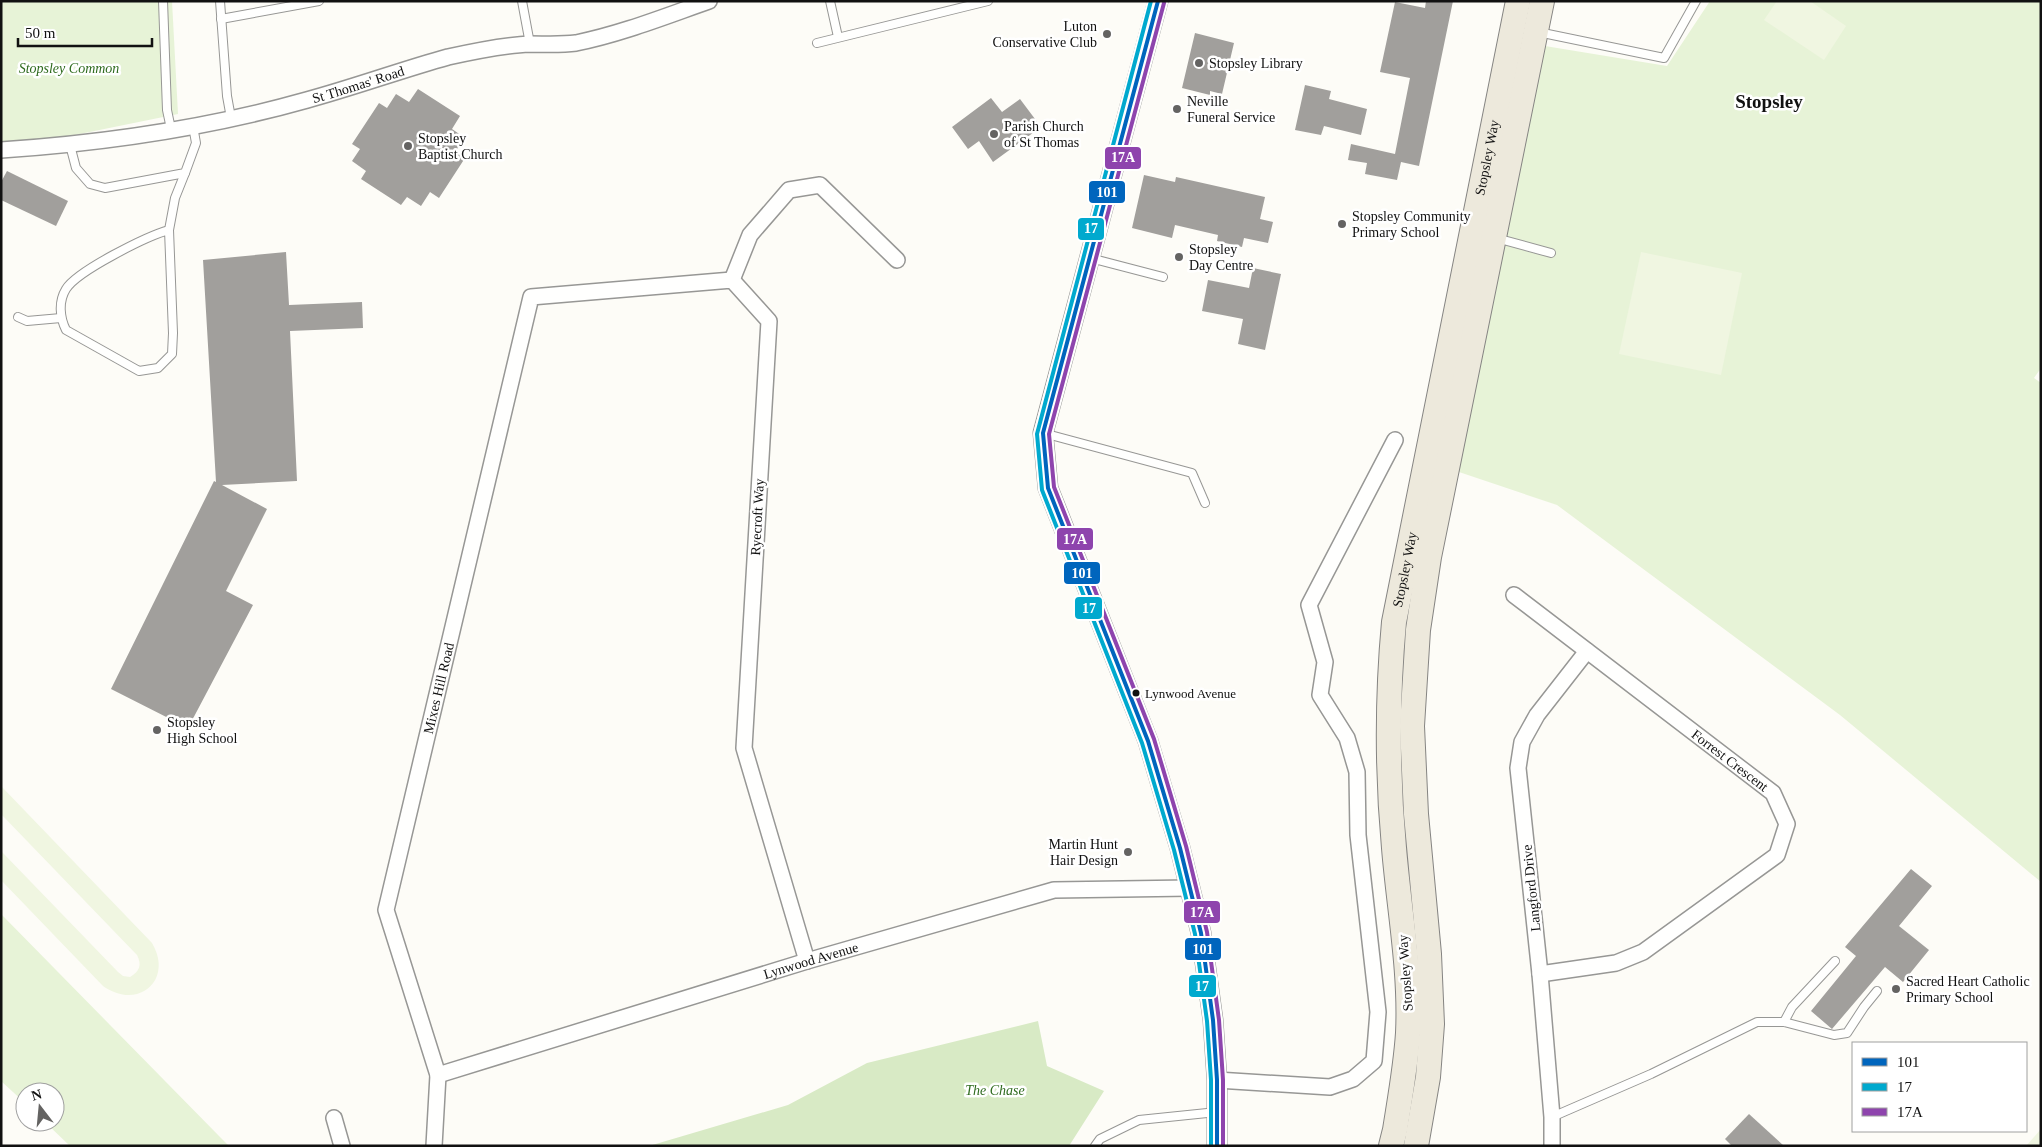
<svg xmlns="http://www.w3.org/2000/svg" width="2042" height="1147" font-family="'Times New Roman',serif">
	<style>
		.green { fill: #e7f3d7 }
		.forest { fill: #d8eac5 }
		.pitch { fill: #f0f6e1 }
		.building { fill: #a19f9c }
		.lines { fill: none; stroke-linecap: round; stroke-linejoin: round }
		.service-casing { stroke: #979795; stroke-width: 10 }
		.minor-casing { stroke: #979795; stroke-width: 18 }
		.tertiary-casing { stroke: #979795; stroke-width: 21 }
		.primary-casing { stroke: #858482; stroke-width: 26 }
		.service { stroke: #fffffe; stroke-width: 8 }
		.minor { stroke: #fffffe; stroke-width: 15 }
		.tertiary { stroke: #fffffe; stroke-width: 19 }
		.primary { stroke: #ede9dc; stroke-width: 24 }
		.bus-1-casing { stroke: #fff; stroke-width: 8 }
		.bus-2-casing { stroke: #fff; stroke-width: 8 }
		.bus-3-casing { stroke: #fff; stroke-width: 8 }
		.bus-1 { stroke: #0065bd; stroke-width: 4 }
		.bus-2 { stroke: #00a9ce; stroke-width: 4 }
		.bus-3 { stroke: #8e44ad; stroke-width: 4 }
		.poi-dot { fill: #646362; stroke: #fff; stroke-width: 2 }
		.bus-dot { fill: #111; stroke: #fff; stroke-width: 2 }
		.labels { text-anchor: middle; stroke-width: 5; stroke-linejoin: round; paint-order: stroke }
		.bus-label { font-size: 13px; fill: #111; stroke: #fff; text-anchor: start }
		.poi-label { font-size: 14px; fill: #111; stroke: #fff; text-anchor: start }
		.park-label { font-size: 14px; font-style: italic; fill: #2f6b1f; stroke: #fff }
		.street-label { font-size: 14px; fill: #111; stroke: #fff }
		.district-label { font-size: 19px; font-weight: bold; fill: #111; stroke: #fff }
		.line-badge { stroke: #fff; stroke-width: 2 }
		.badge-label { font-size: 14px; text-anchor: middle; font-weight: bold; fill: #fff }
	</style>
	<rect width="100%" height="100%" fill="#fdfcf7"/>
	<!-- green -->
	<g class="green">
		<polygon points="1,1 172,1 178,114 65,137 1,143"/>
		<polygon points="1710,1 2041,1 2041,368 2034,378 2041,383 2041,882 1840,715 1557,505 1459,472 1519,149 1545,46 1667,66"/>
		<polygon points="1,914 219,1136 229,1146 70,1146 45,1122 55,1122 55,1092 25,1092 25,1103 1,1081"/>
	</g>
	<!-- forest -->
	<polygon class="forest" points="1038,1021 1047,1066 1104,1091 1069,1146 649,1146 788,1105 867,1063"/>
	<!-- pitch -->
	<g class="pitch">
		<polygon points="1777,1 1810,1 1846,26 1824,60 1764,20"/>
		<polygon points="1641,252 1742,273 1721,375 1619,354"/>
		<path d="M1,786L152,943C174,980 138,1011 103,986L1,880V851L118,972L123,976L130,977C140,971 142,965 137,955L1,814Z"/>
		<polygon points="2041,1129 2041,1146 2026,1146"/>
	</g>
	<!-- building -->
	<g class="building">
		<polygon points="1426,1 1453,1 1419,166 1401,162 1397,180 1365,174 1367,163 1348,160 1351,144 1395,154 1410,78 1380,72 1395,2 1425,8"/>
		<polygon points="1195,33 1234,43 1222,94 1210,91 1210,95 1182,88"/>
		<polygon points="1305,85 1331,91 1329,99 1367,109 1361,135 1324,126 1321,135 1295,130"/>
		<polygon points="418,89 460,116 452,129 465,138 455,152 465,158 439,198 430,192 421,206 407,197 401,205 361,179 366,171 352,161 360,149 352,144 379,103 387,108 396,94 409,102"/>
		<polygon points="991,98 1002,112 1020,99 1041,127 993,162 979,141 968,149 952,127"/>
		<polygon points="7,171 68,201 56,226 1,200 1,182"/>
		<polygon points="1144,175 1175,182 1176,177 1265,197 1260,219 1273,222 1268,243 1244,238 1242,247 1217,241 1218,235 1175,225 1172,238 1132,228"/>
		<polygon points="286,252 289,305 362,302 363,328 290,331 297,481 222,485 267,509 226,591 253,605 188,728 111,689 214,481 216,482 203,260"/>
		<polygon points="1253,268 1281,274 1265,350 1238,344 1243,319 1202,311 1208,280 1249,288"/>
		<polygon points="1911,869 1932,886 1899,926 1929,950 1903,982 1885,967 1832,1029 1811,1011 1856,956 1845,947"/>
		<polygon points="1749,1114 1784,1146 1732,1146 1725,1139"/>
	</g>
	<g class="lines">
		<defs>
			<g id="service">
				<polyline points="163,1 167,110 171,129"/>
				<polyline points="220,1 227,96 231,118"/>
				<polyline points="522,1 530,44"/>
				<polyline points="830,1 838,37"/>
				<polyline points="221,19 319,1"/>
				<polyline points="1538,32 1664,58 1696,1"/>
				<polyline points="817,43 988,1"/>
				<polyline points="70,145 76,168 90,184 105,188 185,173 196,143 193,126"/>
				<path d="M169,230L173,333L172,354L158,368L139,371L66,330C60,318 58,302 66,289C77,271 147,236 169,230Z"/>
				<polyline points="169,230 175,198 185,173"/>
				<polyline points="1496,238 1551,253"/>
				<polyline points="1090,258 1163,277"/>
				<polyline points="18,317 27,321 61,318"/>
				<polyline points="1043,433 1192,473 1205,503"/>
				<polyline points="1784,1022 1792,1007 1835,961"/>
				<polyline points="1552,1117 1651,1074 1757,1022 1784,1022 1834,1035 1847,1033 1864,1007 1877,991"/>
				<polyline points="1095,1146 1100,1139 1139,1120 1217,1112"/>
			</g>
			<g id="minor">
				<path id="s1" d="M1,150C104,143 208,128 307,100C355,87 401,70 448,57C475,51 503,45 530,44C546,44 560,45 576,43C621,34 666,16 709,1"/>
				<polyline points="732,280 750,235 789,190 820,185 897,260"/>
				<path id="s2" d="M1514,595L1773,793L1787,824L1777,855L1643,952L1616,963L1540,974"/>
				<path id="s3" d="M438,1075L807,961L1054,890L1190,888"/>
				<polyline points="1217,1080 1330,1087 1353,1079 1374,1061 1378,1012 1358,835 1357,772 1347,738 1320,695 1325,662 1309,605 1395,440"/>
				<polyline points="334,1118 342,1146"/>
				<path id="s4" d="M434,1146L438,1075L386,910L531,297L732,280L769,321L744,748L807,961"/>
				<polyline points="1552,1146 1552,1117 1540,974 1518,768 1522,742 1537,715 1587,651"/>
			</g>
			<polyline id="tertiary" points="1158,1 1043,433 1048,488 1148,741 1180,848 1201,933 1213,1020 1217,1080 1217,1146"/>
			<g id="primary">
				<path id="s5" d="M1391,1146L1395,1130C1400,1098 1406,1065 1408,1033C1411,971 1399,909 1394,848C1387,772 1387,698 1394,622L1518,1"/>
				<polyline points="1416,1146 1428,1077 1432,1024 1429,954 1416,814 1412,726 1418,630 1429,557 1542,1"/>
			</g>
		</defs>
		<!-- service casing -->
		<use href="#service" class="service-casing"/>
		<!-- minor casing -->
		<use href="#minor" class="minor-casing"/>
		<!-- tertiary casing -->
		<use href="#tertiary" class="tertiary-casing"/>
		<!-- primary casing -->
		<use href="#primary" class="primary-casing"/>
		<!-- service -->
		<use href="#service" class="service"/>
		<!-- minor -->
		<use href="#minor" class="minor"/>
		<!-- tertiary -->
		<use href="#tertiary" class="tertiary"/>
		<!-- primary -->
		<use href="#primary" class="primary"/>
		<defs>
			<polyline id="bus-1" points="1158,1 1043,433 1048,488 1148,741 1180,848 1201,933 1213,1020 1217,1080 1217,1146"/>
			<polyline id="bus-2" points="1151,1 1037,434 1042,490 1142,743 1174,850 1195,934 1207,1021 1211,1080 1211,1146"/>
			<polyline id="bus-3" points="1164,3 1049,434 1054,487 1154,739 1186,846 1207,932 1219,1020 1223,1080 1223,1146"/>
		</defs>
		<!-- bus-1 casing -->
		<use href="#bus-1" class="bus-1-casing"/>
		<!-- bus-2 casing -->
		<use href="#bus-2" class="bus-2-casing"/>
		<!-- bus-3 casing -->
		<use href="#bus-3" class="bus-3-casing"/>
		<!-- bus-1 -->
		<use href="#bus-1" class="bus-1"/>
		<!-- bus-2 -->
		<use href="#bus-2" class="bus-2"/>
		<!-- bus-3 -->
		<use href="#bus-3" class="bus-3"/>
	</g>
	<!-- markers -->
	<g class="poi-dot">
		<circle cx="1107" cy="34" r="5"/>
		<circle cx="1199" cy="63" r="5"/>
		<circle cx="1177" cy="109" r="5"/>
		<circle cx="994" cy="134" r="5"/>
		<circle cx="408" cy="146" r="5"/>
		<circle cx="1342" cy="224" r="5"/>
		<circle cx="1179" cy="257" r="5"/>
		<circle cx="157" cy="730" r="5"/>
		<circle cx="1128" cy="852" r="5"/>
		<circle cx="1896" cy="989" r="5"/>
	</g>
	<circle class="bus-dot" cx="1136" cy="693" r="4.5"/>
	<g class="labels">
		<!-- bus labels -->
		<g class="bus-label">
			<text x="1145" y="698">Lynwood Avenue</text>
		</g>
		<!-- poi labels -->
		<g class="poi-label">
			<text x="1097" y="31" text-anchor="end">Luton<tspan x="1097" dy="16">Conservative Club</tspan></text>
			<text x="1209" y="68">Stopsley Library</text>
			<text x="1187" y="106">Neville<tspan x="1187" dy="16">Funeral Service</tspan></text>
			<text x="1004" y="131">Parish Church<tspan x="1004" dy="16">of St Thomas</tspan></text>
			<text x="418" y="143">Stopsley<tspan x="418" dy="16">Baptist Church</tspan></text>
			<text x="1352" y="221">Stopsley Community<tspan x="1352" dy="16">Primary School</tspan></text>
			<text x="1189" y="254">Stopsley<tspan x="1189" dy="16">Day Centre</tspan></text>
			<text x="167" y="727">Stopsley<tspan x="167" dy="16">High School</tspan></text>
			<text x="1118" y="849" text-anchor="end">Martin Hunt<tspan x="1118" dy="16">Hair Design</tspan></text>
			<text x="1906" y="986">Sacred Heart Catholic<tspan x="1906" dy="16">Primary School</tspan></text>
		</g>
		<!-- park labels -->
		<g class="park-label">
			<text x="69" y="73">Stopsley Common</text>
			<text x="995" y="1095">The Chase</text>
		</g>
		<!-- street labels -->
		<g class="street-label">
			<text dy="5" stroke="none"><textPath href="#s1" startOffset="364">St Thomas' Road</textPath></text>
			<text dy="5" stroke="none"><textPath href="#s5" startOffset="1000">Stopsley Way</textPath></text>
			<text transform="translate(757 517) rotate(-87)" y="5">Ryecroft Way</text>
			<text dy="5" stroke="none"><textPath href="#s5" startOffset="580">Stopsley Way</textPath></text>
			<text dy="5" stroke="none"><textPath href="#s4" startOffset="472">Mixes Hill Road</textPath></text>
			<text dy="5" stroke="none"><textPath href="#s2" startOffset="272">Forrest Crescent</textPath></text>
			<text transform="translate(1531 888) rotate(-96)" y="5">Langford Drive</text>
			<text dy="5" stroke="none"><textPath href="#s3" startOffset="390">Lynwood Avenue</textPath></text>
			<text transform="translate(1405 973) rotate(-94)" y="5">Stopsley Way</text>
		</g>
		<!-- district labels -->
		<g class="district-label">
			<text x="1769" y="108">Stopsley</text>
		</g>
	</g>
	<g class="line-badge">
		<rect x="1104" y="146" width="38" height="24" rx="5" fill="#8e44ad"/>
		<rect x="1088" y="180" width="38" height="24" rx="5" fill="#0065bd"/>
		<rect x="1077" y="217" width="28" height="24" rx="5" fill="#00a9ce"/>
		<rect x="1056" y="527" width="38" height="24" rx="5" fill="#8e44ad"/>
		<rect x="1063" y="561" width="38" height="24" rx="5" fill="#0065bd"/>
		<rect x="1074" y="596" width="29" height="24" rx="5" fill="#00a9ce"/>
		<rect x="1183" y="900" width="38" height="24" rx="5" fill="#8e44ad"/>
		<rect x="1184" y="937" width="38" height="24" rx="5" fill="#0065bd"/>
		<rect x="1188" y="974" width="29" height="24" rx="5" fill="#00a9ce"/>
	</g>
	<g class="badge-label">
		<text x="1123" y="162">17A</text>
		<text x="1107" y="197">101</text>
		<text x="1091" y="233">17</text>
		<text x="1075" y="544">17A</text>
		<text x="1082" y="578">101</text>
		<text x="1089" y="613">17</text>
		<text x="1202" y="917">17A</text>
		<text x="1203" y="954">101</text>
		<text x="1202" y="991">17</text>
	</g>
	<!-- border -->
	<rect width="2042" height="1147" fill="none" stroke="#111111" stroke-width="5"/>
	<!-- legend -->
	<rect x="1852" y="1042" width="175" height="90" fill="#ffffff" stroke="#a0a0a0"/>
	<rect x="1862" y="1058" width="25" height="8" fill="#0065bd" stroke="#a0a0a0"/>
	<text x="1897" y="1067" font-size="15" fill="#111111">101</text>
	<rect x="1862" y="1083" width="25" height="8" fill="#00a9ce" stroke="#a0a0a0"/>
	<text x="1897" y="1092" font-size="15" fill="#111111">17</text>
	<rect x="1862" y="1108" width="25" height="8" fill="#8e44ad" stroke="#a0a0a0"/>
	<text x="1897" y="1117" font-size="15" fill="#111111">17A</text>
	<!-- north arrow -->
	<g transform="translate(40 1107) rotate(344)"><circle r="24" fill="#ffffff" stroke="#a0a0a0"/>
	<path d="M0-4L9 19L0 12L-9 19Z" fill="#646362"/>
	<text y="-8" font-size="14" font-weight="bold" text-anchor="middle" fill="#111111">N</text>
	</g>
	<!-- scale -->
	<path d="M18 38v8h134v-8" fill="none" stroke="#111111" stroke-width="2.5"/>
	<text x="25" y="38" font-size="15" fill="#111111" stroke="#ffffff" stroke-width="4" paint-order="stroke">50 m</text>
</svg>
